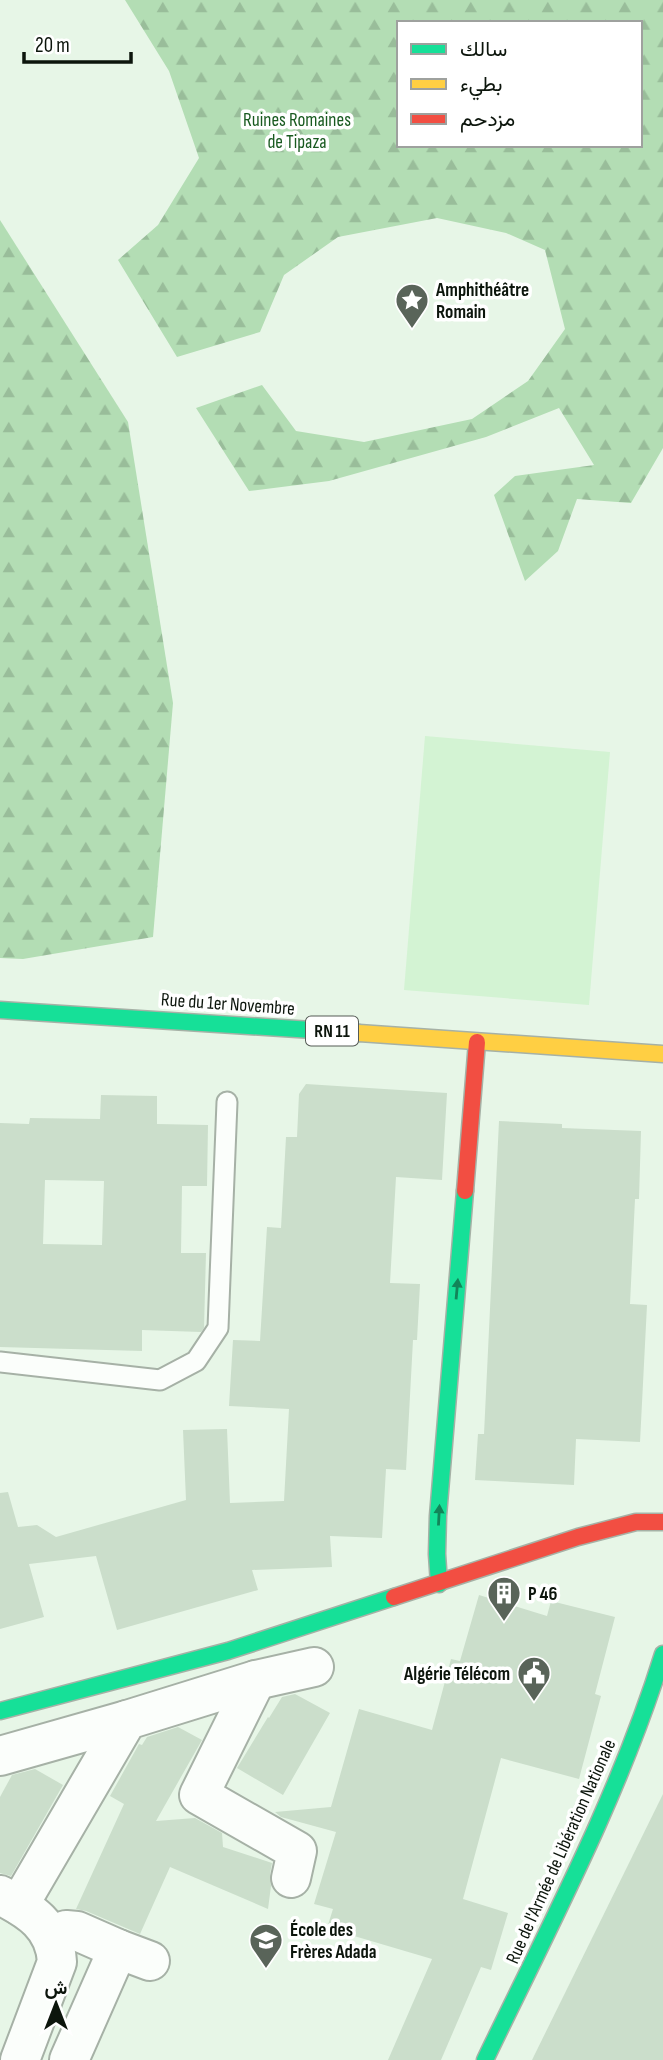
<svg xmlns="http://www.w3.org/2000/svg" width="663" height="2060" font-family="'Sofia Sans Condensed',Vazirmatn,sans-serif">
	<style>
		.grass { fill: #d3f3d3 }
		.forest { fill: url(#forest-firs); fill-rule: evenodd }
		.building { fill: #cbdecb; fill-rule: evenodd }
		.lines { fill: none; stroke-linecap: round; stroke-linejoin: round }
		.lane-casing { stroke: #a6b1a6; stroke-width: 23 }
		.street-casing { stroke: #a6b1a6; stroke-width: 42 }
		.fast-casing { stroke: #a6b1a6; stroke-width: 19 }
		.slow-casing { stroke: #a6b1a6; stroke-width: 19 }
		.jam-casing { stroke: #a6b1a6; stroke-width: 19 }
		.lane { stroke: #fbfefb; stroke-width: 19 }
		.street { stroke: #fbfefb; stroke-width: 38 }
		.fast { stroke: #16e098; stroke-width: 16 }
		.slow { stroke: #ffcf43; stroke-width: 16 }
		.jam { stroke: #f24e42; stroke-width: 16 }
		.oneway { fill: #128559 }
		.labels { text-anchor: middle; stroke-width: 7; stroke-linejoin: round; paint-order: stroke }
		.shield { fill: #fff; stroke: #555b55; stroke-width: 2 }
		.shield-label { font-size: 18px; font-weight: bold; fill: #0c150c }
		.park-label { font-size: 19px; fill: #195a20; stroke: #fff }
		.poi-label { font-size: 19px; font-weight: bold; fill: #0c150c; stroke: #fff; text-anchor: start }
		.street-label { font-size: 19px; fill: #0c150c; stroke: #fff }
	</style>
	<defs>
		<pattern id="forest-firs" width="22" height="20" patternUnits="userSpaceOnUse" patternTransform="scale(1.75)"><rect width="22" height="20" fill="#b3ddb4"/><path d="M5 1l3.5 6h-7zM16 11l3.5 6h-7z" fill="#99bd9a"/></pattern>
	</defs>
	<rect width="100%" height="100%" fill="#e7f6e7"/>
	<!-- grass -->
	<polygon class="grass" points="425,736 610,752 589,1005 404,990"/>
	<!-- forest -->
	<g class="forest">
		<path d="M125,0H663V448L631,503L577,499L558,551L525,581L494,495L515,476L594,465L559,408L486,437L329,481L249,491L196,408L262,385L296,431L364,442L472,419L528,381L565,329L545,250L506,233L437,218L338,237L284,275L260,332L177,357L118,260L158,225L199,158L169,71ZM399,23H640V145H399Z"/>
		<polygon points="0,220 128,422 173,703 153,937 23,959 0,958"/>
	</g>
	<!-- building -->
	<g class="building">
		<polygon points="306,1084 447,1093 442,1180 396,1177 390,1283 420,1284 417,1340 413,1340 406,1470 386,1469 382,1538 330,1536 332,1567 252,1570 258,1590 117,1630 96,1556 29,1564 44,1617 0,1629 0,1493 8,1492 18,1527 37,1525 56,1537 186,1500 183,1430 227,1429 230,1503 284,1501 289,1409 229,1406 233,1340 260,1341 267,1227 281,1228 286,1137 297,1137 299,1094"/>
		<path d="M101,1095L157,1096V1124L208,1125L207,1186H182L181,1253H206L204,1328L201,1332L142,1330V1351L0,1347V1123L29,1124L30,1118L100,1119ZM45,1180L104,1181L102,1245L43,1244Z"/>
		<polygon points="499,1121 562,1124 562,1128 641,1131 639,1199 635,1199 630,1304 647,1305 640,1442 576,1439 574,1485 475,1480 478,1434 484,1434"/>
		<polygon points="479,1595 547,1616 551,1601 615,1617 595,1694 601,1696 579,1779 501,1758 463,1899 508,1913 491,1970 481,1967 441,2060 388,2060 432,1959 327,1928 333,1909 314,1904 336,1832 281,1817 275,1812 331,1807 359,1709 432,1730 451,1659 460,1661"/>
		<polygon points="295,1694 330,1713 283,1795 237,1768 268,1717 269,1718 282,1697"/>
		<polygon points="178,1727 202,1740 156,1821 195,1818 222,1833 223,1847 272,1863 270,1874 271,1886 268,1909 170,1867 140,1934 86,1911 76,1909 124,1804 110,1796 139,1744 142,1745 147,1737"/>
		<polygon points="35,1769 63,1785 11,1876 0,1873 0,1797 12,1775"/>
		<polygon points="663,1794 663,2060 532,2060"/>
	</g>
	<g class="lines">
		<defs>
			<polyline id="lane" points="0,1362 160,1380 196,1361 218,1328 227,1102"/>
			<g id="street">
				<polyline points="256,1680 199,1795 297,1851 291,1878"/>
				<polyline points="0,1756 127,1720"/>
				<path d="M0,1895C30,1910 55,1926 57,1962L20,2060"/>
				<polyline points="19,1905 127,1720 256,1680 314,1667"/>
				<polyline points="51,1936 66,1930 77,1931 118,1949 69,2060"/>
				<polyline points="118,1949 150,1961"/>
			</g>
			<g id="fast">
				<polyline points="0,1010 359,1033"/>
				<polyline points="439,1584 437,1554 438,1516 465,1191"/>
				<polyline points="0,1711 228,1651 394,1597"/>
				<path d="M485,2060C549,1927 619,1796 663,1654"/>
			</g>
			<polyline id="slow" points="359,1033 663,1054"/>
			<g id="jam">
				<polyline points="465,1191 477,1042"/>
				<polyline points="394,1597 578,1537 636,1522 663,1522"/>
			</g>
		</defs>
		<!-- lane casing -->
		<use href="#lane" class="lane-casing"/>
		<!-- street casing -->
		<use href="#street" class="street-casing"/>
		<!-- fast casing -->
		<use href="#fast" class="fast-casing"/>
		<!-- slow casing -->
		<use href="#slow" class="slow-casing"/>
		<!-- jam casing -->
		<use href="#jam" class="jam-casing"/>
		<!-- lane -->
		<use href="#lane" class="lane"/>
		<!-- street -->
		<use href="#street" class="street"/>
		<!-- fast -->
		<use href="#fast" class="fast"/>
		<!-- slow -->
		<use href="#slow" class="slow"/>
		<!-- jam -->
		<use href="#jam" class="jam"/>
	</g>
	<!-- one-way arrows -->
	<defs><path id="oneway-solid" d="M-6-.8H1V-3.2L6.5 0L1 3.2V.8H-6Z" transform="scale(1.75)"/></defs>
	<g class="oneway">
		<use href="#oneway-solid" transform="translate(457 1289) rotate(-85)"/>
		<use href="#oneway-solid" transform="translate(439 1515) rotate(-87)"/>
	</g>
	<!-- icons -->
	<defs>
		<symbol id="sight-pin" viewBox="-11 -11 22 30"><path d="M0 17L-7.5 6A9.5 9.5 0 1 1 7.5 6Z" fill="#596459" stroke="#fff"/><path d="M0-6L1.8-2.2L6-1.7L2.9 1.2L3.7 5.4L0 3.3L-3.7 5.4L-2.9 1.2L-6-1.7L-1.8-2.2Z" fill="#fff"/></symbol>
		<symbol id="building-pin" viewBox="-11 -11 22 30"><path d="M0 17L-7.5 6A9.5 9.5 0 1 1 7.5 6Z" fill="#596459" stroke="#fff"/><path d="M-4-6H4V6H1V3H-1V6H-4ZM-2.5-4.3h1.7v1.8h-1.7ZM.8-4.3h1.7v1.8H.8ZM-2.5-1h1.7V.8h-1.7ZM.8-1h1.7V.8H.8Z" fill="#fff"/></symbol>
		<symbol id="civic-pin" viewBox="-11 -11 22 30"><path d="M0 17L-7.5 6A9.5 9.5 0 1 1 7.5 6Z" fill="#596459" stroke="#fff"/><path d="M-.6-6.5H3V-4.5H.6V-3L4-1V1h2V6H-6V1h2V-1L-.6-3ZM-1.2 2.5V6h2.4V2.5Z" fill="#fff"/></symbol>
		<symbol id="school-pin" viewBox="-11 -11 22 30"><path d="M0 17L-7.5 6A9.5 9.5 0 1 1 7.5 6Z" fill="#596459" stroke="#fff"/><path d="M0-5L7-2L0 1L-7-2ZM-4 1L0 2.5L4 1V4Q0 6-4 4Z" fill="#fff"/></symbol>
	</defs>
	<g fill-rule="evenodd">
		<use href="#sight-pin" x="393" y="281" width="38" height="52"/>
		<use href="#building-pin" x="485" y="1574" width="38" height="52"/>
		<use href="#civic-pin" x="515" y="1654" width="38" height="52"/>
		<use href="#school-pin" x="247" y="1921" width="38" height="52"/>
	</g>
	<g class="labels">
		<!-- shield labels -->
		<rect class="shield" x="306" y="1016.5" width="52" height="29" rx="5"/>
		<g class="shield-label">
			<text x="332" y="1037">RN 11</text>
		</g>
		<!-- park labels -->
		<g class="park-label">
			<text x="297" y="126">Ruines Romaines<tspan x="297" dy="22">de Tipaza</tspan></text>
		</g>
		<!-- poi labels -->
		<g class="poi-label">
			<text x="436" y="296">Amphithéâtre<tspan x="436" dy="22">Romain</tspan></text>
			<text x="528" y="1600">P 46</text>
			<text x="510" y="1680" text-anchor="end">Algérie Télécom</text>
			<text x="290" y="1936">École des<tspan x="290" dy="22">Frères Adada</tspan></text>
		</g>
		<!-- street labels -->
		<g class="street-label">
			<text transform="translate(228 1003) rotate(4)" y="7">Rue du 1er Novembre</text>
			<text transform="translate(560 1851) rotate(-66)" y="7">Rue de l'Armée de Libération Nationale</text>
		</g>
	</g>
	<!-- legend -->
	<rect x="397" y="21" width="245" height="126" fill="#ffffff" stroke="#9ea19e" stroke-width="2"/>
	<rect x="411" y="44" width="35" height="10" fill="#16e098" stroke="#9ea19e" stroke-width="2"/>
	<text x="460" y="56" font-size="21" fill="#0c150c">سالك</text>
	<rect x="411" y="79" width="35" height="10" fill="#ffcf43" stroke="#9ea19e" stroke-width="2"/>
	<text x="460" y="91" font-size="21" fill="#0c150c">بطيء</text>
	<rect x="411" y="114" width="35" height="10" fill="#f24e42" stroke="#9ea19e" stroke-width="2"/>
	<text x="460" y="126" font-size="21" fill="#0c150c">مزدحم</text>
	<!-- north arrow -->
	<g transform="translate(56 2004)" stroke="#ffffff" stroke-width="5" paint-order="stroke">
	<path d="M0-5L12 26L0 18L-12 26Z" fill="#0c150c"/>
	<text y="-10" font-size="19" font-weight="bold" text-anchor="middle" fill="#0c150c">ش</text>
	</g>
	<!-- scale -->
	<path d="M24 52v10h107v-10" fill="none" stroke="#0c150c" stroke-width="3.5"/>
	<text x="35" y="52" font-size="21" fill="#0c150c" stroke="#ffffff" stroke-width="5" paint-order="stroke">20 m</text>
</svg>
